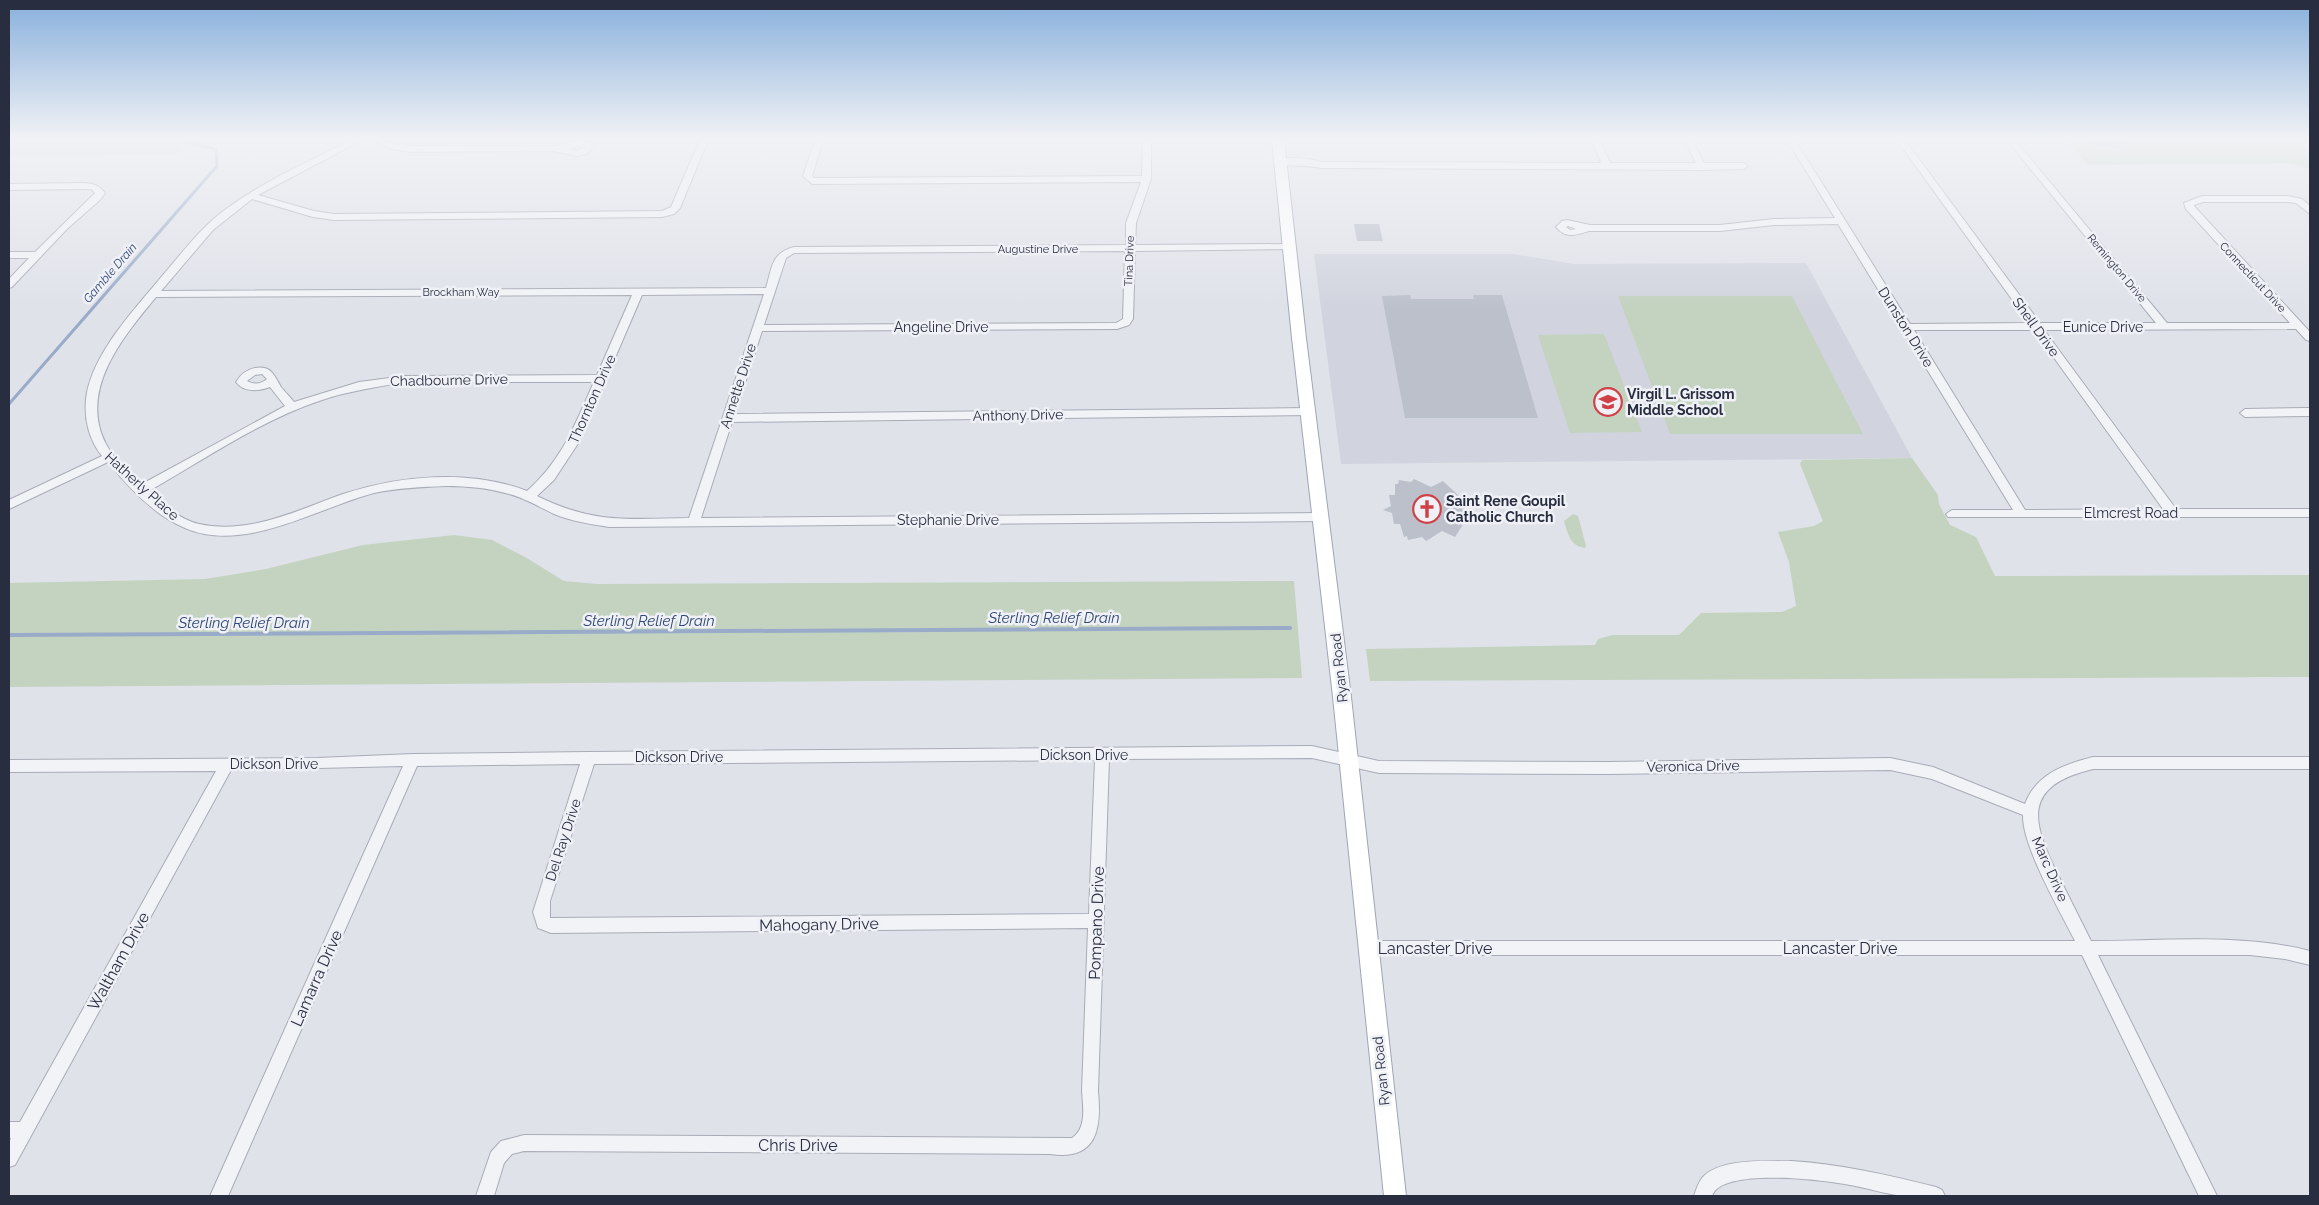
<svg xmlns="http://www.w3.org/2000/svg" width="2319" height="1205" font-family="Raleway,sans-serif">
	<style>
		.built { fill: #d1d4de }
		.green { fill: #c3d3c0 }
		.water { fill: #99abc9 }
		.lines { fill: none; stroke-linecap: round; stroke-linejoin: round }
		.stream-far1 { stroke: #99abc9; stroke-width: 3 }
		.stream { stroke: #99abc9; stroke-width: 4 }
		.building { fill: #bcc0cb }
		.minor-casing { stroke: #a8acb6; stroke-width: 2 }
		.major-casing { stroke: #9ea5b5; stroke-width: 2 }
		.minor { fill: #f2f3f7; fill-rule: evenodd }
		.major { fill: #fff; fill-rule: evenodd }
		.labels { text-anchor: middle; stroke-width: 5; stroke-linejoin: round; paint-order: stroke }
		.far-street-label { font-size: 11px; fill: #282e40; stroke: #eff1f6 }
		.far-water-label { font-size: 12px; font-style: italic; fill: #314875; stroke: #eff1f6 }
		.street-label { font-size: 14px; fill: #282e40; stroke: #eff1f6 }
		.poi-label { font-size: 14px; font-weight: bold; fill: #282e40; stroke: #eff1f6; text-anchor: start }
		.water-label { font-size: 15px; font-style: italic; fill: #314875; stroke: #eff1f6 }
		.near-street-label { font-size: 16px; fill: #282e40; stroke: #eff1f6 }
	</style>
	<rect width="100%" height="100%" fill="#dfe2e9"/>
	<!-- built -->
	<g class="built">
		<polygon points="9,140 190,140 177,154 9,155"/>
		<polygon points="1314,254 1513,254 1574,264 1806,263 1912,458 1341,464"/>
	</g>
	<!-- green -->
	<g class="green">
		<polygon points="2066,140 2310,140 2310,169 2288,163 2088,165"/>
		<polygon points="1618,296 1792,296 1863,434 1670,434"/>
		<polygon points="1604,334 1642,432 1570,433 1538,335"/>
		<polygon points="1912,458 1938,495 1939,504 1950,525 1976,537 1995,576 2310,575 2310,677 1370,681 1366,649 1595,645 1598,639 1613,635 1679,635 1701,613 1782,612 1796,606 1789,562 1778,532 1814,526 1823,521 1800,464 1802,460"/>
		<path d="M1573,514L1578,516L1586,546L1585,548C1570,546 1568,534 1564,521Z"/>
		<polygon points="454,535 492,540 525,557 564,581 597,584 1294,581 1302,678 9,687 9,583 205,579 266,569 363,545"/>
	</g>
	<!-- water -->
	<polygon class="water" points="2082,140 2124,140 2125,141 2117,148 2085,143"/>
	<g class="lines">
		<!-- stream-far1 -->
		<g class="stream-far1">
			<polyline points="188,140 187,142 216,149"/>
			<polyline points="9,404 217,166 216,152"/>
		</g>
		<!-- stream -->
		<polyline class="stream" points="9,635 1290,628"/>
	</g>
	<!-- building -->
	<g class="building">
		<polygon points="1354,224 1379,224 1383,241 1357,241"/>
		<polygon points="1410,295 1411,299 1474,299 1473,295 1502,295 1538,418 1405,418 1382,296"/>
		<polygon points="1414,479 1431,487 1443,481 1461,498 1465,505 1467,519 1463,519 1462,526 1455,537 1442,531 1426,541 1422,537 1408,540 1407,536 1404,537 1400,524 1394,524 1392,513 1383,510 1391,506 1389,495 1395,495 1395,484 1398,484 1399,480 1411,482"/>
	</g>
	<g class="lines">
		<defs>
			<g id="minor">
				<path d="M352,140H362L258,195L314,211L334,214L662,211L671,207L700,140H708L680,208L674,214L662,217L334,220L313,217L252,199L213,230L161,291L766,288C772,268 771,253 794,247L1126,245V223L1141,182L812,184L803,176L815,140H823L812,176L814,178L1142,176L1143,140H1151V179L1136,223L1135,245L1290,244L1293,245V249L1135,251L1133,319L1129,325L1117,329L762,331L735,414L1308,408L1312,409L1313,412L1312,415L732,422L701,518L1322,513L1328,517L1322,521L609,527C590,524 571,521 554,514C539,507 525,498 509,494C489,488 467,486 446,486C422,487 397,488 374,493C317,508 244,554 185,528C155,516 128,487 108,462L9,509V500L102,456C89,440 84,419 86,399C91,354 136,308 163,275C183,252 201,227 226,209C264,181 309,161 352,140ZM1125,251L1123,319L1116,323L764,325L786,258L794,253ZM764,294L689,518C629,519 593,524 537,496L554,480L579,442L642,295ZM632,295L597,375L405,376L359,382L294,402C290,397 285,392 281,387C274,375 271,365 255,368C246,370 241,374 236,382C244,393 259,391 270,387L285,406L142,484C130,473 114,460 106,444C78,390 123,337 156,297ZM262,374L267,379C261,384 254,385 247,381L255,375ZM405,382H594C575,424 563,459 527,491C470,469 400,475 343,494C298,510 249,535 199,524C180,520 163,504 149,491C205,459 261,420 322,400C349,391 377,387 405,382Z"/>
				<path d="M372,140C385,140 397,145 411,146H555L578,140L590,142L593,147L587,154L577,156L553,151L411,152L392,149ZM578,146L584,147L577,151L569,149Z"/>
				<path d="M1592,140H1600L1610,163H1696L1684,140H1692L1704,163H1744L1748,166L1744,169L1702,170L1322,168C1311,165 1283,167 1277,162C1287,155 1310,159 1322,162L1601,163Z"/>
				<path d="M1787,140H1795L1910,324L2029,323L1897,140H1905L2040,323H2156L2007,140H2015L2167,323H2290L2186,209L2184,203L2202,196H2288L2302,199L2310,206V214L2296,203L2288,202H2203L2194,205V206L2310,332V341L2306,340L2296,329L2044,330L2176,509H2310V517H1948L1946,514L1952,510H2013L1838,224L1774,225L1720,231H1589C1576,235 1566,239 1556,227L1562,221L1567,220L1590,225H1720L1774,219L1835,218ZM1568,226L1576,229L1570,230L1566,227ZM1914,330H2034L2163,509L2025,510Z"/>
				<path d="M85,183C94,184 99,185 105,193L100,200L67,229L12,287L9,288V279L29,258H9V252H35L95,193L91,189H85L9,190V184Z"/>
				<polygon points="2310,408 2310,416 2245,417 2240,413 2245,409"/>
				<path d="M1312,746L1379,761L1609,762L1890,758L1933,767L2025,804C2036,774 2065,764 2093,757H2310V769H2093C2022,786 2031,821 2058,875C2069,897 2080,919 2091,941C2162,941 2240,933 2310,951V965L2285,959L2250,955H2098L2217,1196H2199L2082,955H1368L1363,953L1360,948L1363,943L1368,941H2075C2060,911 2022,846 2023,815L1932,779L1890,770L1609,774L1379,773L1312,758L1109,759L1098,1091C1102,1130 1096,1161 1050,1154L524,1151L512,1154L504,1163L494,1196H476L491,1152L501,1141L524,1135L1072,1138C1087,1129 1083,1106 1082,1091L1088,928L551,933L538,928L533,912L580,764L417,766L228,1196H210L403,766L231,770L15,1165L9,1167V1143L11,1138H9V1122H20L216,771L9,772V760L317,758L413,754L589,752ZM1095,760L1089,914L550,918V901L594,764Z"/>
				<path d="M1791,1161C1841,1164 1888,1175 1936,1187L1942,1190L1945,1196C1932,1197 1916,1198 1903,1196C1885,1194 1868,1188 1850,1185C1825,1180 1721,1167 1712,1196H1694C1696,1190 1698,1183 1702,1178C1719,1158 1768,1161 1791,1161Z"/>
			</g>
			<polygon id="major" points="1272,140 1284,140 1306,338 1351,697 1406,1196 1384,1196 1333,697 1292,338"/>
		</defs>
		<!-- minor casing -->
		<use href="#minor" class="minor-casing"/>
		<!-- major casing -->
		<use href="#major" class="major-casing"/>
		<!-- minor -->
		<use href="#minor" class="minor"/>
		<!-- major -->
		<use href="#major" class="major"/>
	</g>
	<!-- sky -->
	<linearGradient id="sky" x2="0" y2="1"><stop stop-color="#88b0dc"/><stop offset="0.45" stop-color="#f1f2f5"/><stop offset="1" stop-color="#f1f2f5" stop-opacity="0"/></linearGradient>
	<rect width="2319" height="308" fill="url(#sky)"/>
	<!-- icons -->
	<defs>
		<symbol id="school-ring" viewBox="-11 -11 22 22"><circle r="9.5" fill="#eff1f6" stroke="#d04147" stroke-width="1.5"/><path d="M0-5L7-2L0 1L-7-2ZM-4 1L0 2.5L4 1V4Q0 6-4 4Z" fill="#d04147"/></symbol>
		<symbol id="church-ring" viewBox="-11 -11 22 22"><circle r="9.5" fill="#eff1f6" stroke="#d04147" stroke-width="1.5"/><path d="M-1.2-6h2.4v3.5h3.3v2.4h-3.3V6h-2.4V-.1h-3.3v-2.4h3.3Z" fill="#d04147"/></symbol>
	</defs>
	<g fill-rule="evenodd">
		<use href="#school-ring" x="1592" y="386" width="32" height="32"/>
		<use href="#church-ring" x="1411" y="493" width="32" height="32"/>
	</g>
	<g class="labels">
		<!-- far-street labels -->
		<g class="far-street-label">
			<text x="1038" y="253">Augustine Drive</text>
			<text transform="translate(1129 261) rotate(-88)" y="4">Tina Drive</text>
			<text transform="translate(2117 268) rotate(50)" y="4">Remington Drive</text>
			<text transform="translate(2253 277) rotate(47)" y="4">Connecticut Drive</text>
			<text x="461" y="296">Brockham Way</text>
		</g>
		<!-- far-water labels -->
		<g class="far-water-label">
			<text transform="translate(110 273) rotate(-49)" y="4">Gamble Drain</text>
		</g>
		<!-- street labels -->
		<g class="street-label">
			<text x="941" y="332">Angeline Drive</text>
			<text transform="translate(1906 327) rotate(58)" y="5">Dunston Drive</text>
			<text transform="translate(2036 327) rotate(54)" y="5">Shell Drive</text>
			<text x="2103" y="332">Eunice Drive</text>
			<text transform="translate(449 380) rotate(-1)" y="5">Chadbourne Drive</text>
			<text transform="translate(738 386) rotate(-72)" y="5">Annette Drive</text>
			<text transform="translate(592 399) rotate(-66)" y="5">Thornton Drive</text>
			<text transform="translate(1018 415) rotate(-1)" y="5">Anthony Drive</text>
			<text transform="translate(142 486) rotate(42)" y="5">Hatherly Place</text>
			<text x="2131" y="518">Elmcrest Road</text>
			<text x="948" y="525">Stephanie Drive</text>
			<text transform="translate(1339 668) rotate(-96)" y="5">Ryan Road</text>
			<text x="1084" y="760">Dickson Drive</text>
			<text x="679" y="762">Dickson Drive</text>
			<text x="274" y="769">Dickson Drive</text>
			<text transform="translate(1693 766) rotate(-1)" y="5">Veronica Drive</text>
			<text transform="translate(563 840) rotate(-72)" y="5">Del Ray Drive</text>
			<text transform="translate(2050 869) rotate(66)" y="5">Marc Drive</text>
			<text transform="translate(1381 1071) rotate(-96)" y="5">Ryan Road</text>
		</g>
		<!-- poi labels -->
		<g class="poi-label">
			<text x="1627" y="399">Virgil L. Grissom<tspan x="1627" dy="16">Middle School</tspan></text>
			<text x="1446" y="506">Saint Rene Goupil<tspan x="1446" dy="16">Catholic Church</tspan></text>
		</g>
		<!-- water labels -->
		<g class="water-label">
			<text x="1054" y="623">Sterling Relief Drain</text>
			<text x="649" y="626">Sterling Relief Drain</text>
			<text x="244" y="628">Sterling Relief Drain</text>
		</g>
		<!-- near-street labels -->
		<g class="near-street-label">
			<text transform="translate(1096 923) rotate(-88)" y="6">Pompano Drive</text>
			<text transform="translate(819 924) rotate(-1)" y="6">Mahogany Drive</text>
			<text x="1435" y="954">Lancaster Drive</text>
			<text x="1840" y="954">Lancaster Drive</text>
			<text transform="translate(118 961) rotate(-61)" y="6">Waltham Drive</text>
			<text transform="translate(316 978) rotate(-66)" y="6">Lamarra Drive</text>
			<text x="798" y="1151">Chris Drive</text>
		</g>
	</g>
	<!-- border -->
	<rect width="2319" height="1205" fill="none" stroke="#282e40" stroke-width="20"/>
</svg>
